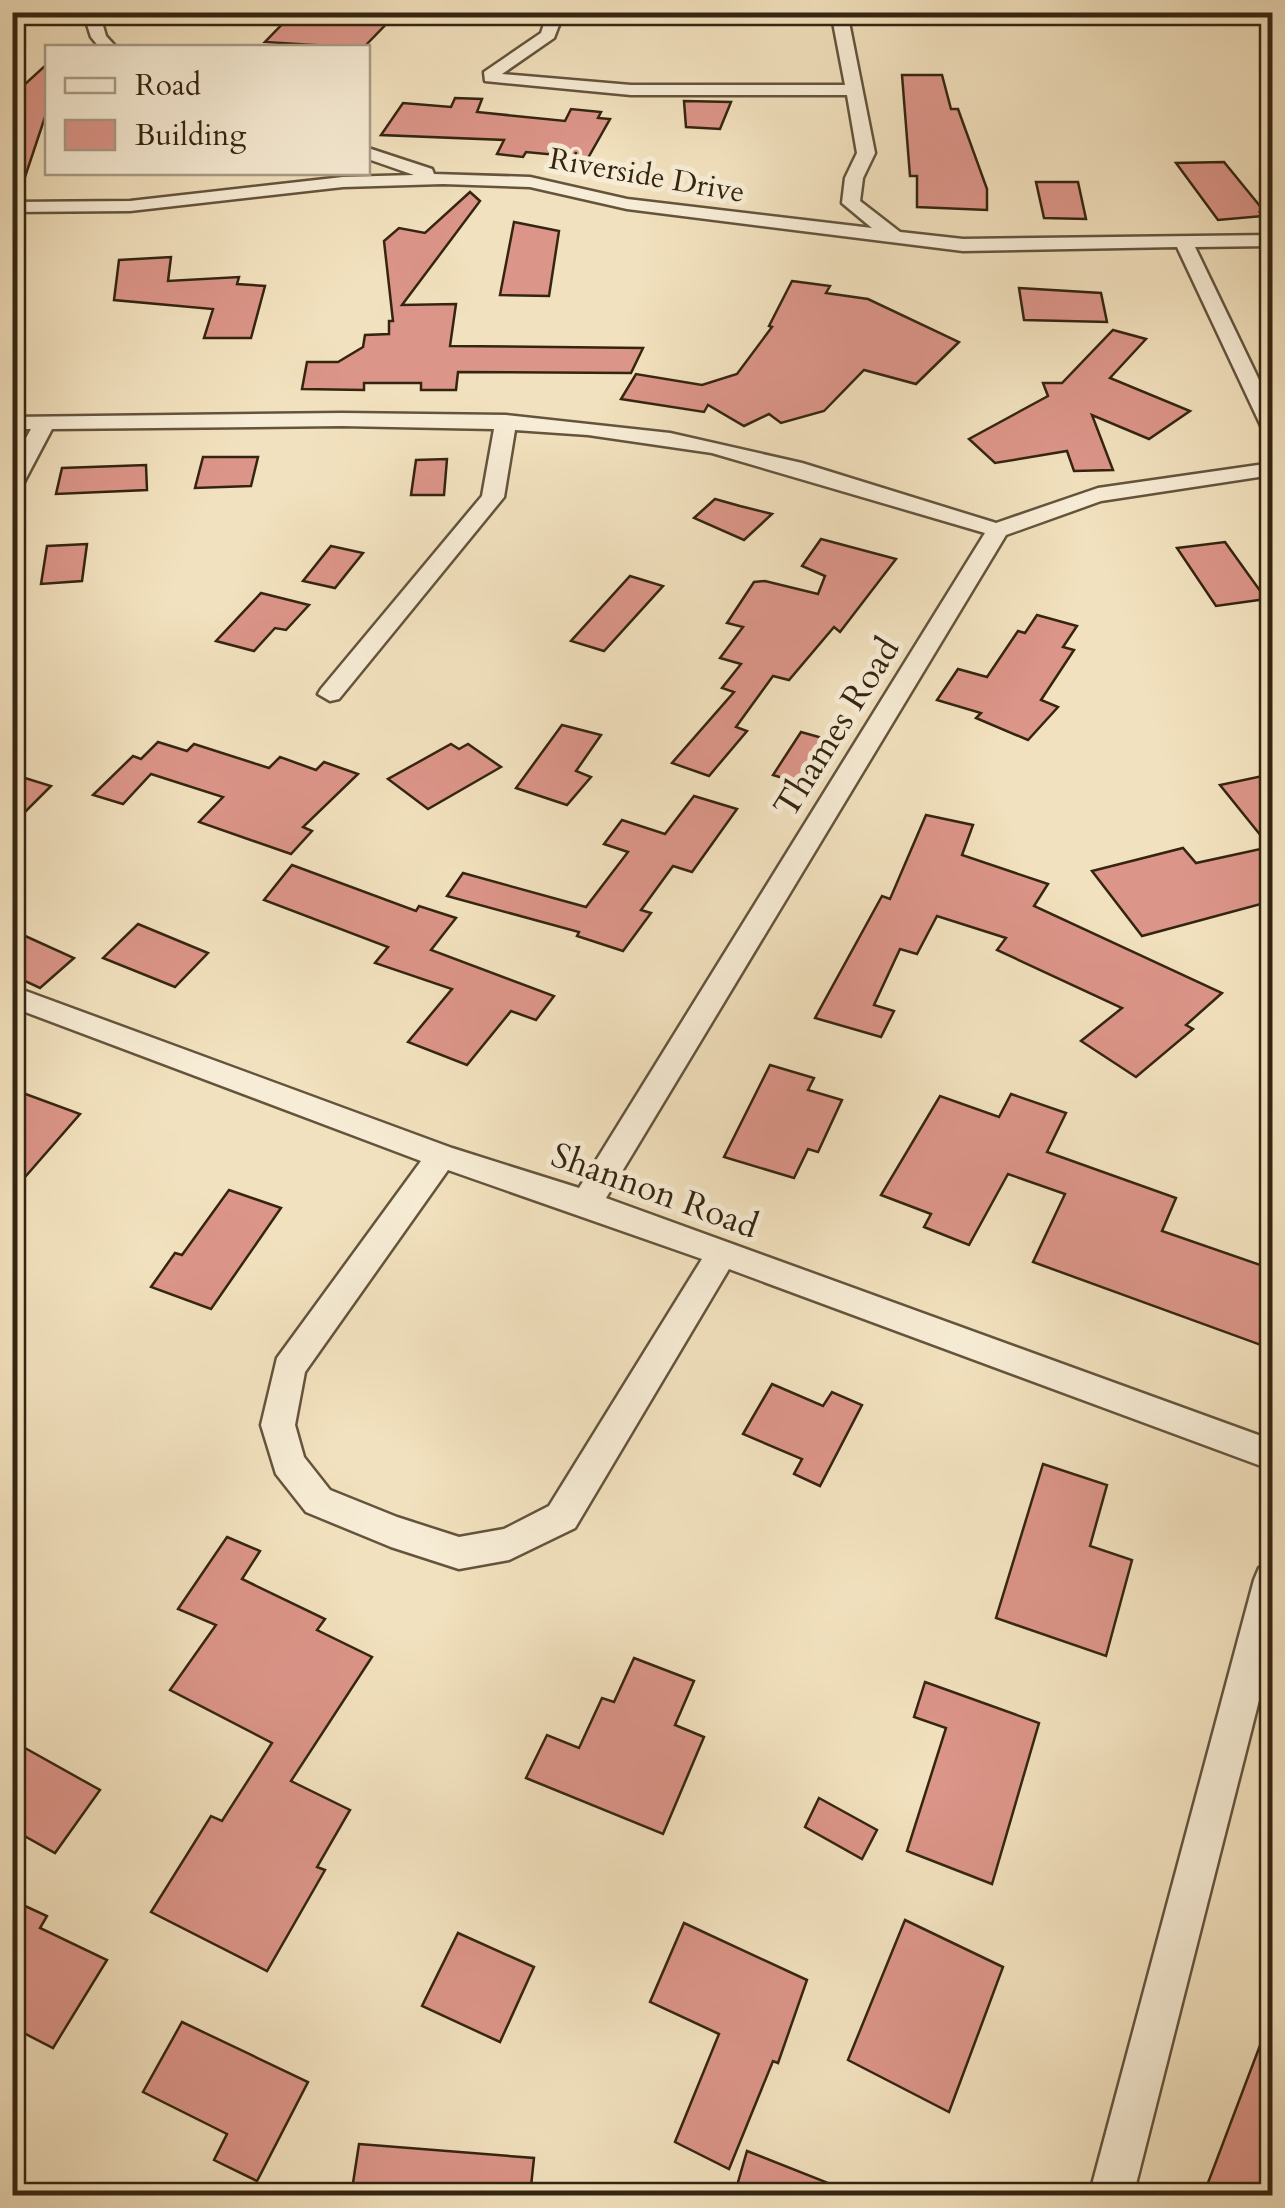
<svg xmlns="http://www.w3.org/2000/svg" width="1285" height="2208" font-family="Cardo,serif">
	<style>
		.building { fill: #dc9589; stroke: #342510; stroke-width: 2.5 }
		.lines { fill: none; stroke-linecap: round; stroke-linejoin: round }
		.street-casing { stroke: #64543c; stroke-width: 5 }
		.street { fill: #f7ecd5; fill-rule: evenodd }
		.labels { text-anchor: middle; stroke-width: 10; stroke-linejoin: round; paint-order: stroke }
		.far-street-label { font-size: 30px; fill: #342510; stroke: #f7ecd5 }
		.street-label { font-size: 35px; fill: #342510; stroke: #f7ecd5 }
	</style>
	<rect width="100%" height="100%" fill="#f2e1be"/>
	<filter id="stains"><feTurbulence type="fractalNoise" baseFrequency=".002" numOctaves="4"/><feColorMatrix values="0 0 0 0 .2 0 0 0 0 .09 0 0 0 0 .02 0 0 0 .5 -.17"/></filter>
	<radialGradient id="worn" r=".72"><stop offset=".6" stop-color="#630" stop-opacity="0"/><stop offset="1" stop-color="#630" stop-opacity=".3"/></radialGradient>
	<!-- building -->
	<g class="building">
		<polygon points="294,12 398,12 363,48 265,42"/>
		<polygon points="48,63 48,108 18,198 12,198 12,96"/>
		<polygon points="902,75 942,75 951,109 958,109 987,189 987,210 917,207 917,176 910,176"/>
		<polygon points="455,98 482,99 477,112 565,121 571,109 601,112 598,118 610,119 588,158 526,152 523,157 497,154 504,140 381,135 403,103 451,107"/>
		<polygon points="684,101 731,102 720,129 686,127"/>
		<polygon points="1224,162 1264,211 1260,212 1263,216 1218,220 1176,163"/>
		<polygon points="1036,182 1078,182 1086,219 1044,218"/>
		<polygon points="470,192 480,201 402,305 456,304 450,346 643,348 631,373 458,372 456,390 421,390 421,383 364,383 364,390 302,389 307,362 338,362 363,347 365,335 389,334 389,321 393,321 384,241 399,228 425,233"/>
		<polygon points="514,222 559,231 549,296 500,295"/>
		<polygon points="171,257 168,281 239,277 237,284 265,286 251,338 204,338 213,309 114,300 119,260"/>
		<polygon points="792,281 830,286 826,293 868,299 959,342 916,384 864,370 824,411 781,423 769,414 744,426 708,405 704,412 621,399 636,374 702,385 737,374 772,327 769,326"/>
		<polygon points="1019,288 1101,293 1107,322 1024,320"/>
		<polygon points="1113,330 1146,339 1110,378 1190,411 1149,439 1092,415 1113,470 1074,471 1067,451 995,463 969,439 1048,396 1043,383 1062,383"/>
		<polygon points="203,457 258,457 251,486 195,488"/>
		<polygon points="447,459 444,495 411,495 416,460"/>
		<polygon points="146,465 147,490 56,494 62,468"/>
		<polygon points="715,499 740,506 772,514 744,540 694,518"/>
		<polygon points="821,539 896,559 840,632 834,627 789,680 773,676 736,727 747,731 709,776 672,763 734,692 722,688 741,664 720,658 743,627 727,623 754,582 765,581 818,594 825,576 802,566"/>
		<polygon points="1225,542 1266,599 1216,606 1177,548"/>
		<polygon points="87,544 82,581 41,584 47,546"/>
		<polygon points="331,546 363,553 335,588 303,581"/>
		<polygon points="630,576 663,586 604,651 571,641"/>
		<polygon points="261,593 309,605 286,630 275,628 254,651 216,641"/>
		<polygon points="1037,615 1077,626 1063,647 1074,650 1041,700 1058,707 1028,740 976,718 981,713 937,700 958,669 987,677 1018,631 1025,633"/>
		<polygon points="562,725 601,735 576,771 591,777 567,805 516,788"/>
		<polygon points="801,732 833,741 805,785 773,775"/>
		<polygon points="158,742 187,751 194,744 269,768 280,757 316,770 324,762 358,774 303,827 312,831 291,854 199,822 223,797 151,774 123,804 93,795 133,756 141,759"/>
		<polygon points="451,744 459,749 468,744 501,767 428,809 388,779"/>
		<polygon points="12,774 51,786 12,825"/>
		<polygon points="1272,774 1272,901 1142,936 1092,871 1183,848 1196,863 1270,847 1220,785"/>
		<polygon points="694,796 737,809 692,872 673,866 641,910 651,913 623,951 577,936 579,932 447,896 463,873 586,907 628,852 604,844 622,820 665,834"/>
		<polygon points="926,815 973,825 962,855 1048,884 1034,906 1222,993 1186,1025 1193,1029 1136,1077 1081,1041 1122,1008 997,950 1006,938 937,916 917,954 900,949 874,1005 894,1011 881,1037 815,1018 882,896 890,899"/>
		<polygon points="292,865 416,911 419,906 456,918 431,950 554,996 536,1020 511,1011 467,1065 408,1042 452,989 375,963 388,947 264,900"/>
		<polygon points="138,924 208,953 175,987 103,958"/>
		<polygon points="12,930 74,958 40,988 12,975"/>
		<polygon points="770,1065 814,1078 808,1090 842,1100 818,1152 808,1149 794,1178 724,1157"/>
		<polygon points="12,1089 80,1114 12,1192"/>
		<polygon points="1011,1094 1066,1113 1047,1152 1176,1198 1162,1231 1272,1269 1272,1349 1033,1262 1065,1194 1008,1174 969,1245 924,1227 931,1214 881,1195 940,1096 999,1117"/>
		<polygon points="229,1190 281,1208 211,1309 151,1287 175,1253 182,1255"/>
		<polygon points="772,1384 823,1406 832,1392 862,1405 820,1486 794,1474 802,1459 743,1434"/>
		<polygon points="1043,1464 1107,1485 1090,1546 1132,1560 1106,1656 996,1618"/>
		<polygon points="227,1537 260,1551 242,1579 325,1619 317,1630 372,1657 291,1781 350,1810 317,1867 325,1870 267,1971 151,1912 211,1816 222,1821 272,1743 170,1690 216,1625 178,1609"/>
		<polygon points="634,1658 694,1681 675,1725 704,1737 663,1834 526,1778 547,1735 579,1748 602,1698 614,1702"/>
		<polygon points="925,1682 1039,1723 992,1884 907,1851 946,1728 914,1717"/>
		<polygon points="25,1748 100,1790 55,1853 12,1829 12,1764"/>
		<polygon points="819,1798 877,1830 862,1859 805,1827"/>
		<polygon points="12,1900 47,1916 40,1928 107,1960 53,2048 12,2027"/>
		<polygon points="905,1920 1003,1967 949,2112 848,2060"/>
		<polygon points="684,1923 807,1980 778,2063 773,2061 729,2169 675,2142 719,2034 650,2002"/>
		<polygon points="458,1933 534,1967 500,2042 422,2006"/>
		<polygon points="1270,2019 1272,2196 1203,2196"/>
		<polygon points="182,2022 308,2082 257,2181 214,2160 227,2134 143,2092"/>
		<polygon points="359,2144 534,2158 530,2196 351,2196"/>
		<polygon points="747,2151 856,2194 856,2196 734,2196"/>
	</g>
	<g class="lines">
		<defs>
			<g id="street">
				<polygon points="83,12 99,12 106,36 117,48 100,48 91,37"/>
				<polygon points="548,12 564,12 554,38 502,74 631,85 845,85 831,12 847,12 875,153 863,178 860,201 900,232 963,239 1272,235 1272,246 1195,247 1272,407 1272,434 1262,428 1177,247 963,251 627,209 530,187 443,184 343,187 130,211 12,212 12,202 130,201 343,177 414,175 368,159 368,148 432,169 434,174 530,177 627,199 872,228 842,203 845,178 857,153 847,95 631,95 485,81 484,72 541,33"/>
				<path d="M342,413L506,415L670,433L802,463L996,523L1098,488L1272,463V475L1101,501L1006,535L606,1198L1272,1440V1470L729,1269L575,1528L509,1560L459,1569L391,1547L306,1512L276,1474L261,1425L277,1358L421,1161L12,1007V986L452,1148L579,1188L985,533L712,453L588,435L515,430L504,497L339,699L330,701L318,694L321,689L482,496L494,429L342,426L52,429L23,484L12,490V463L31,429H12V417ZM448,1170L702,1259L549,1506L504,1529L459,1537L397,1517L330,1490L304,1457L295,1425L305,1372Z"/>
				<polygon points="1272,1564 1272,1649 1133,2196 1089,2196 1254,1580 1259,1568"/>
			</g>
		</defs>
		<!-- street casing -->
		<use href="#street" class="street-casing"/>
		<!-- street -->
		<use href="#street" class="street"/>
	</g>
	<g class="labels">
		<!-- far-street labels -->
		<g class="far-street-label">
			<text transform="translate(647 175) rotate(10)" y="10">Riverside Drive</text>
		</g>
		<!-- street labels -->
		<g class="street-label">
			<text transform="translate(836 727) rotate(-58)" y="12">Thames Road</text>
			<text transform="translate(655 1190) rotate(20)" y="12">Shannon Road</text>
		</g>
	</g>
	<!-- margin -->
	<rect width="1285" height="2208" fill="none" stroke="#f2e1be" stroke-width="50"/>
	<rect x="15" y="15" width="1255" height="2178" fill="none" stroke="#342510" stroke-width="5"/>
	<rect x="25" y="25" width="1235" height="2158" fill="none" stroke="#342510" stroke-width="2.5"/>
	<!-- legend -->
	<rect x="45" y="45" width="325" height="130" fill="#f7ecd5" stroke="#a99c86" stroke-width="2.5"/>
	<rect x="65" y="78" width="50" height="15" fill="#f7ecd5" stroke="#a99c86" stroke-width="2.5"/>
	<text x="135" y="95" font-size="30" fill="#342510">Road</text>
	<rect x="65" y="120" width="50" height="30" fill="#dc9589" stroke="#a99c86" stroke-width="2.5"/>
	<text x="135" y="145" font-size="30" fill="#342510">Building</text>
	<rect width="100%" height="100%" filter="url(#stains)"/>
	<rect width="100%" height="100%" fill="url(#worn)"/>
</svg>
